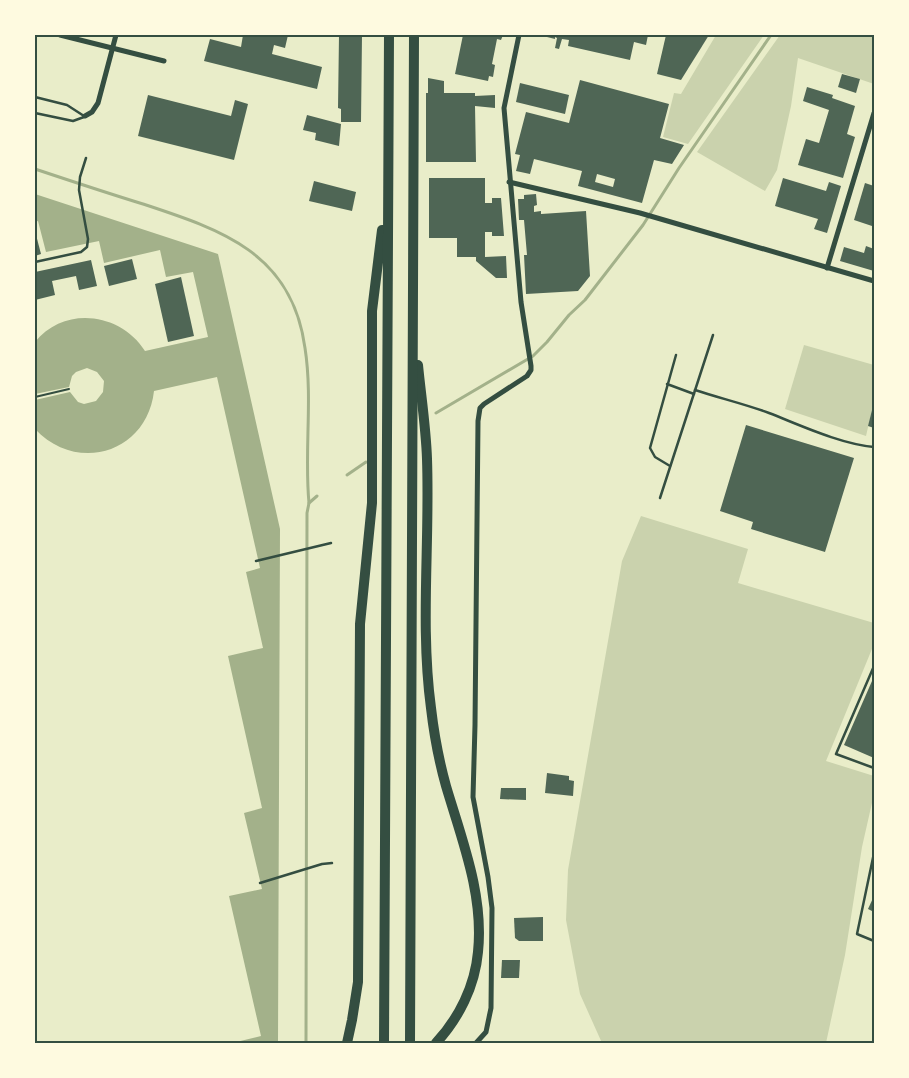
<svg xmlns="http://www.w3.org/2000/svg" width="909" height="1078" font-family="'Golos Text',sans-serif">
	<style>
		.green { fill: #cad2ad }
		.water { fill: #a3b18a }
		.pier { fill: #e9edc9 }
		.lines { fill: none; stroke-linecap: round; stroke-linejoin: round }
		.stream { stroke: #a3b18a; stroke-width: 3 }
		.building { fill: #4f6655; fill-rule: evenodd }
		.path { stroke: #344e41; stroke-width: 2 }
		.service { stroke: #344e41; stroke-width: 2.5 }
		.minor { stroke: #344e41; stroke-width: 5 }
		.motorway { stroke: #344e41; stroke-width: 10 }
		.neatline { fill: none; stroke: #344e41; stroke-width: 2 }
	</style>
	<rect width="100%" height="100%" fill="#e9edc9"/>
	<!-- green -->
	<g class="green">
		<polygon points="716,35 764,35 688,144 663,137 674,93 681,94"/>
		<polygon points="780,35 874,35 874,84 798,58 791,106 777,170 765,191 697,152"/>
		<polygon points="804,345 874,365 874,401 866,436 785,409"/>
		<polygon points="641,516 748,549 738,583 874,623 874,644 826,761 874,776 874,794 862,847 845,955 826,1043 602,1043 580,994 566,920 568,870 622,561"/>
	</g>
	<!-- water -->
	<path class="water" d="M35,194L218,254L280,529L278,1043H232L261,1036L229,896L262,889L244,813L262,808L228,656L263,648L246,572L260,568L217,377L154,391C147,453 77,474 35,429V342C65,305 121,313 145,351L208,337L193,272L166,277L160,250L104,263L99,241L46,252L38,221L35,222Z"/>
	<!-- pier -->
	<polygon class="pier" points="87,368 97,372 104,381 103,392 96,401 84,404 78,402 70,392 35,400 35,394 69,387 72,376 76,372"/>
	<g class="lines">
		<!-- stream -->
		<g class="stream">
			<path d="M35,169C71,181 107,193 143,204C222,230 292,253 305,348C313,399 304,452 309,503"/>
			<polyline points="436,413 533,356 547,342 569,315 585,300 643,225 679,168 771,35"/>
			<polyline points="347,475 366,462"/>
			<polyline points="306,1043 307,513 309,503 317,496"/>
		</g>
	</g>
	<!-- building -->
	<g class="building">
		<polygon points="243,35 288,35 285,48 274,45 272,54 322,67 317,89 204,61 210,39 241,47"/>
		<polygon points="339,35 362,35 361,122 341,122 341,109 338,108"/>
		<polygon points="463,35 503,35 501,40 497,39 492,64 495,65 493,77 489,76 488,81 455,74"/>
		<polygon points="539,35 599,35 604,37 604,35 648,35 646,45 634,42 630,60 568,46 569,40 562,39 559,49 555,48 557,38 555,37 555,39"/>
		<polygon points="666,35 709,35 681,80 657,74"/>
		<polygon points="842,74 860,79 856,93 838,87"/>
		<polygon points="428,78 444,81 444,93 475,93 475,96 495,95 495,108 475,106 476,162 426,162 426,93 428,93"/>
		<path d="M580,80L669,104L660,138L684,145L672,164L654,160L642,203L578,186L582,171L534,159L530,174L516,171L520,155L515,154L526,112L569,123ZM597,174L615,179L613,187L595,182Z"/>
		<polygon points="520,83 569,95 565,114 516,102"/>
		<polygon points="807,87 833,95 832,98 855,106 847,134 855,137 843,178 798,165 806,139 819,143 829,110 803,101"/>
		<polygon points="148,95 231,116 235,100 248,104 234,160 138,136"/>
		<polygon points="307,115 341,124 339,146 315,140 316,133 303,130"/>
		<polygon points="429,178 485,178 485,203 492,203 492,198 501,198 504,236 492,236 492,232 485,232 485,257 506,256 507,278 496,278 476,261 476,257 457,257 457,238 429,238"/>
		<polygon points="783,178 826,191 829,182 841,186 827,233 814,229 818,219 775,206"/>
		<polygon points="314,181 356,192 352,211 309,201"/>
		<polygon points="865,183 874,186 874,225 872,226 854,220"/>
		<polygon points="536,194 537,205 534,206 534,212 541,211 541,214 586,211 590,276 578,291 526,294 524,255 527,255 524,220 519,220 518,199 524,199 524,195"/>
		<polygon points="35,231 41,254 35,256"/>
		<polygon points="866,246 874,249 874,271 840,261 844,247 864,253"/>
		<polygon points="132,259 137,279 109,286 104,266"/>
		<polygon points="91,260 97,286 79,290 76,276 52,281 55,295 35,300 35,272"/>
		<polygon points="181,277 194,336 168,342 155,284"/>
		<polygon points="873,406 874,406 874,428 868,426"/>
		<polygon points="746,425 854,458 825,552 751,529 753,522 720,511"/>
		<polygon points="872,681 874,682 874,758 844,745"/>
		<polygon points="547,773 569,776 569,780 574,781 573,796 545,793"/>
		<polygon points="501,788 526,788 526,800 500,799"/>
		<polygon points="874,896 874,912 868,909"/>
		<polygon points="543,917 543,941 519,941 515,938 514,918"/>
		<polygon points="502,960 520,960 519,978 501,978"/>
	</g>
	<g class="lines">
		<!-- path -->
		<polyline class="path" points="35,397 69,389"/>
		<!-- service -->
		<g class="service">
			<polyline points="35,97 67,105 84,116"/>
			<polyline points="35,113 73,121 84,117"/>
			<polyline points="35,262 81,252 87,247 88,239 79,190 80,177 86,158"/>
			<polyline points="667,384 694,394"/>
			<path d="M695,390C719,398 745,404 769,413C800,425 840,444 874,447"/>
			<polyline points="670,466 655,457 650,448 676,355"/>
			<polyline points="660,498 713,335"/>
			<polyline points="256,561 331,543"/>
			<polyline points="874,666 836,754 874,768"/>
			<polyline points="874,853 857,934 874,941"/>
			<polyline points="260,883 322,864 332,863"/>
		</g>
		<!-- minor -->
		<g class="minor">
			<polyline points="60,35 164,61"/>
			<polyline points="85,116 92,112 98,103 116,35"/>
			<polyline points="509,182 640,213 874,281"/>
			<polyline points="827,268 874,113"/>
			<polyline points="476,1043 486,1032 491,1008 492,908 488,877 473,797 475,725 478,421 480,408 484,404 527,376 531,370 531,366 521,302 504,108 519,35"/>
		</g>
		<!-- motorway -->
		<g class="motorway">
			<path d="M418,365C421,396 426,428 427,459C430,542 420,626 431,708C434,734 439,761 446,786C462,840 484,895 478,952C475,986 459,1018 436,1043"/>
			<polyline points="347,1043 352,1020 358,982 360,624 372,503 372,311 382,230"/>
			<polyline points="384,1043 389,35"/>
			<polyline points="410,1043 414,35"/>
		</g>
	</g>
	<!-- border -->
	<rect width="909" height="1078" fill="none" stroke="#fefae0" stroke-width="72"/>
	<rect x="36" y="36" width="837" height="1006" class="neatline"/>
</svg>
